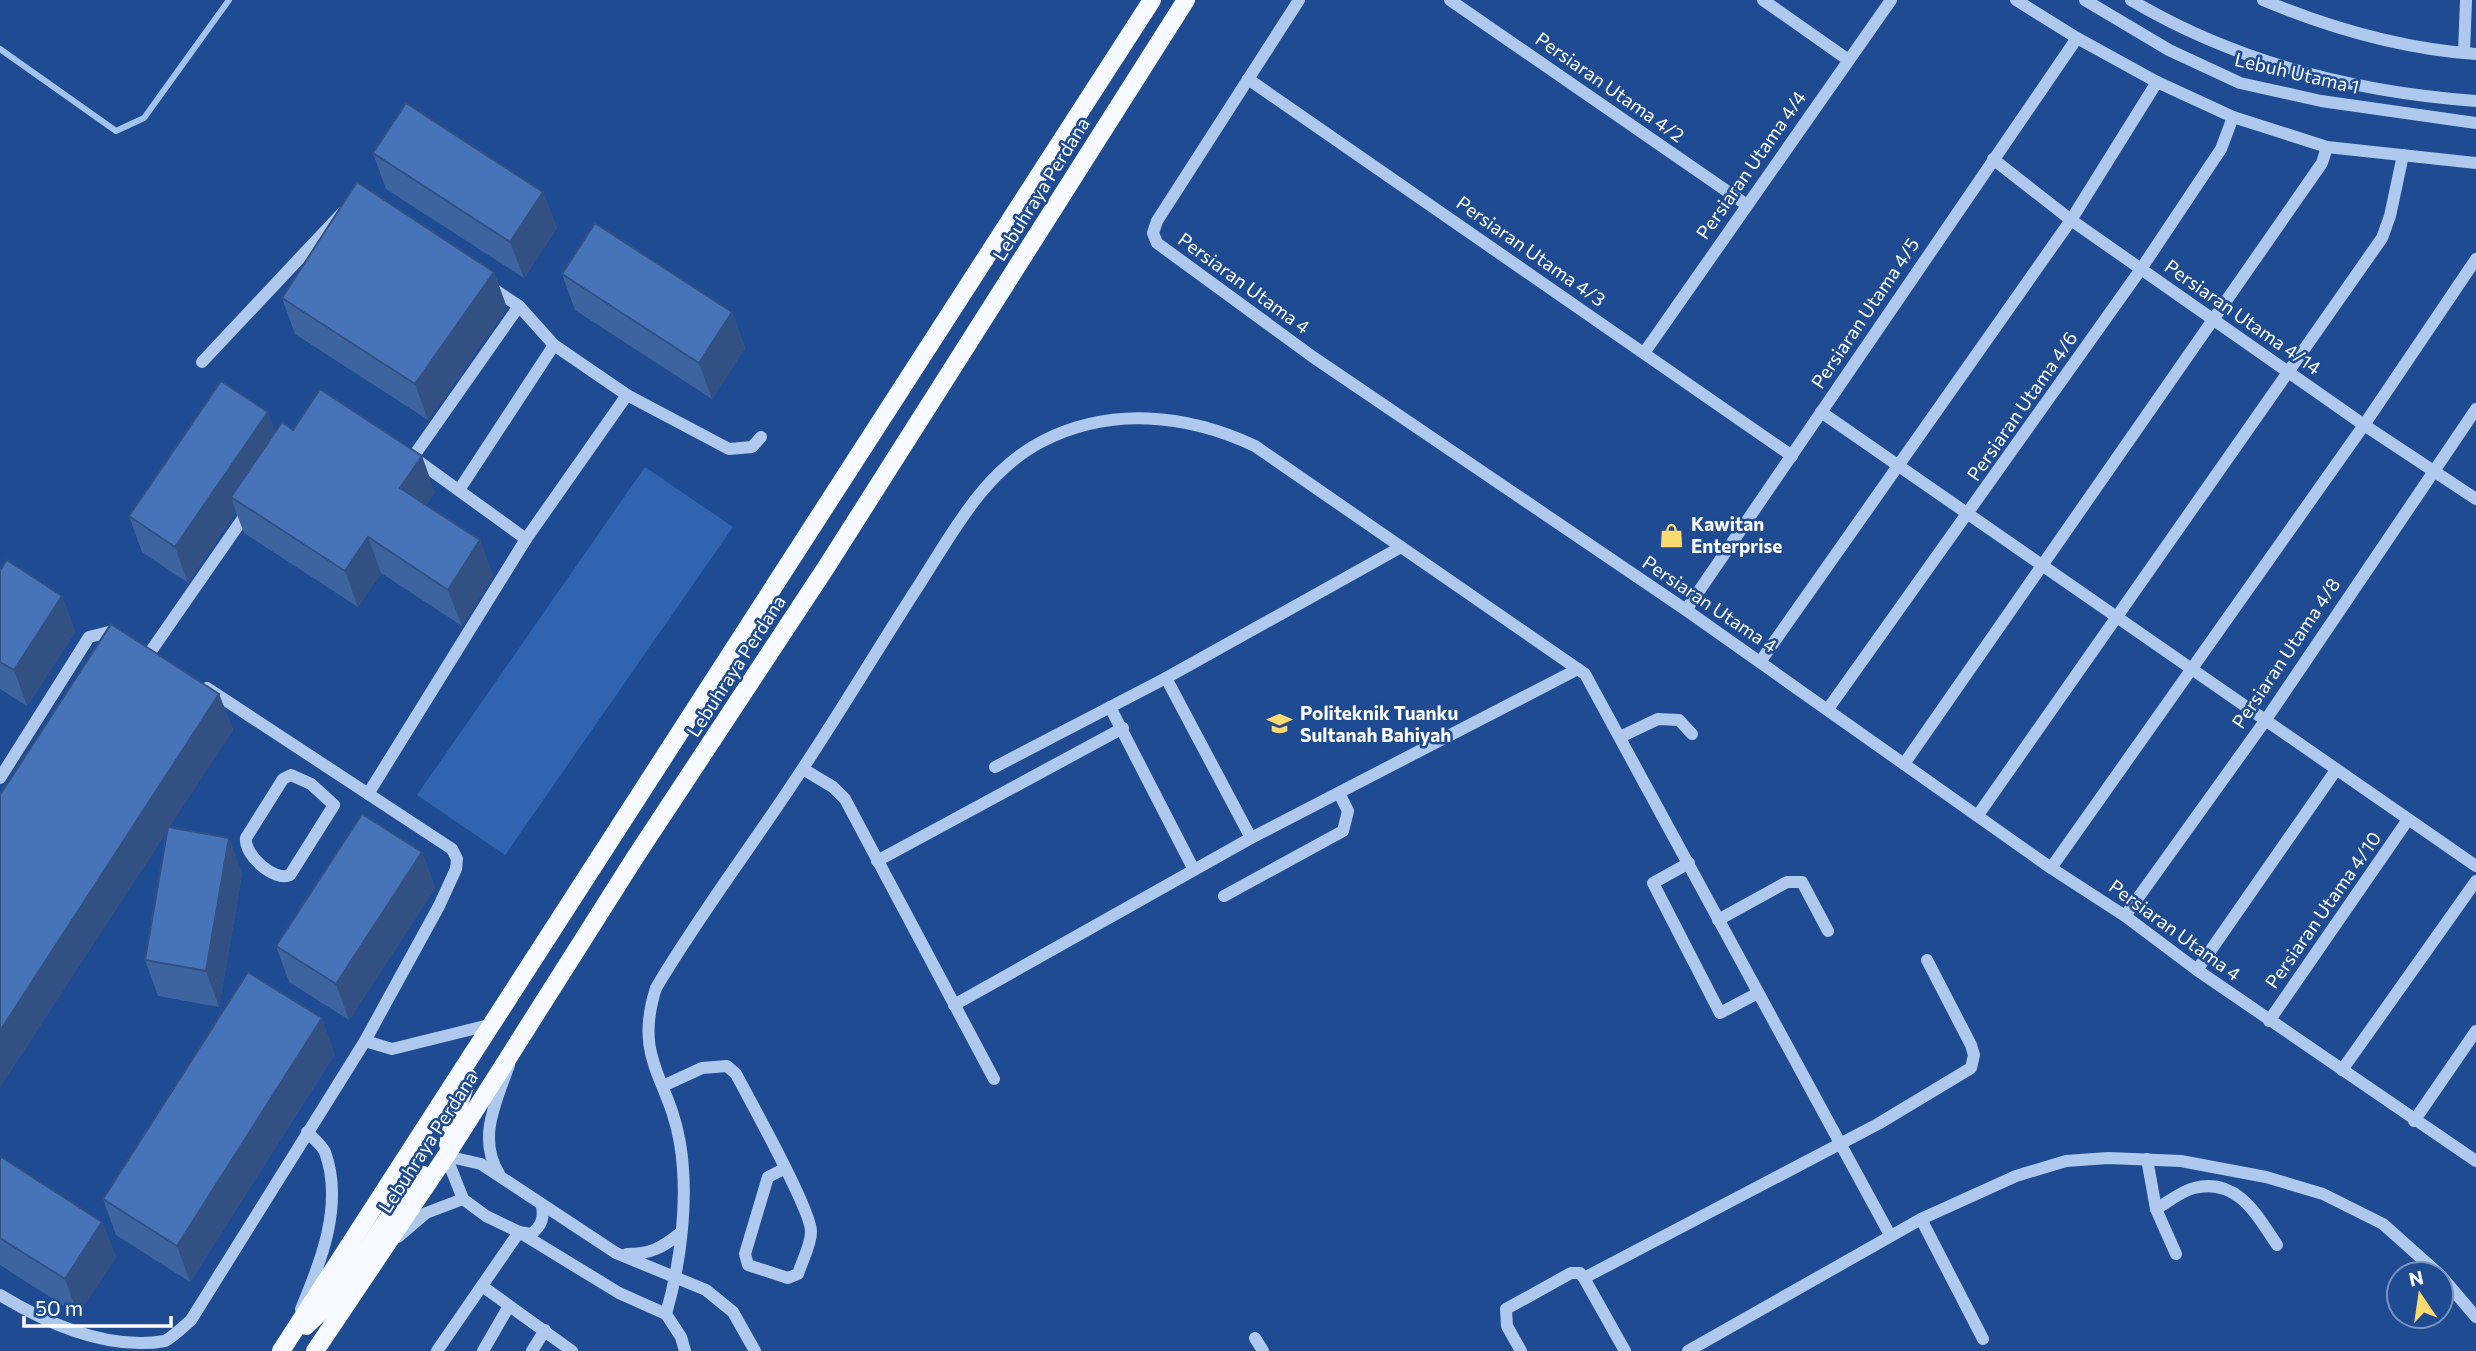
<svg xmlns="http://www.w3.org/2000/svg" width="2476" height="1351" font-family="Commissioner,sans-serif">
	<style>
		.green { fill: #3164b0 }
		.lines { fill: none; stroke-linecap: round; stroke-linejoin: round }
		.stream { stroke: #a3c3ef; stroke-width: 6 }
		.minor { stroke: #afc8ee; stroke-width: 12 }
		.major { stroke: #f6f9ff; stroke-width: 18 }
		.wall { fill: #3d649f }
		.shaded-wall { fill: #325182 }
		.building { fill: #4774b9; stroke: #325182; stroke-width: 2 }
		.labels { text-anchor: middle; stroke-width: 5; stroke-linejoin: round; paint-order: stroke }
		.street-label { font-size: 19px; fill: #fff; stroke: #1e4b92 }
		.poi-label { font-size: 19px; font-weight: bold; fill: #fff; stroke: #1e4b92; text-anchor: start }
	</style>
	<rect width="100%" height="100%" fill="#1e4b92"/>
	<!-- green -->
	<polygon class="green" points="645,467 733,527 505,855 417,795"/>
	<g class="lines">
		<!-- stream -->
		<polyline class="stream" points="0,49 116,131 144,118 229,0"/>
		<!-- minor -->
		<g class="minor">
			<polyline points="1299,0 1157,221 1153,233 1157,243 1313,357 1686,610 2051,868 2125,916 2197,970 2476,1161"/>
			<polyline points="1450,0 1747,205"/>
			<polyline points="1763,0 1847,59"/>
			<polyline points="2016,0 2077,38 2157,82 2233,117 2327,147 2476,163"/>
			<polyline points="2085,0 2169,50 2240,83 2321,101 2476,123"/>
			<path d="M2131,0C2237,63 2354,92 2476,101"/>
			<path d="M2263,0C2330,28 2404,49 2476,54"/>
			<polyline points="2464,53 2466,0"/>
			<polyline points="1248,79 1792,456"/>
			<polyline points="1993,159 2071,220 2364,425 2476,499"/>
			<polyline points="489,286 519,306 554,345 627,395 729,449 752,447 761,437"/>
			<polyline points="1644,353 1891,0"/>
			<polyline points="202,362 343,212"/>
			<polyline points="1821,412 2476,866"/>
			<polyline points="413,457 519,306"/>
			<polyline points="414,458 526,539"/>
			<polyline points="459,490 554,345"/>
			<polyline points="1686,610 2077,38"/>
			<polyline points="151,651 248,511"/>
			<polyline points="1760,662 2071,220 2157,82"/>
			<polyline points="1166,678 1251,838"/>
			<polyline points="1110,707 1194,870"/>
			<polyline points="1828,709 2141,269 2221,149 2233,117"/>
			<polyline points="1620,737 1658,719 1679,720 1692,734"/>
			<polyline points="1904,764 2322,163 2327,147"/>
			<polyline points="995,767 1166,678 1401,547"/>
			<polyline points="803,769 833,787 845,799 994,1079"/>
			<path d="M291,775L311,784L334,805L290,875C274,882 244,855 246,838L283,779Z"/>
			<polyline points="0,778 89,637 109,632 119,636"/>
			<polyline points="368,794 526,539 627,395"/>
			<polyline points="1978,815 2382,238 2390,216 2403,155"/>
			<polyline points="877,861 1123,728"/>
			<polyline points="1689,863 1653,883 1720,1013 1758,993"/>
			<polyline points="2051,868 2364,425 2476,259"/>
			<polyline points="1224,896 1343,831 1348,811 1339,793"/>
			<polyline points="2125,916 2265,721 2476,409"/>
			<polyline points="1718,920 1787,882 1802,882 1828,931"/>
			<polyline points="2197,970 2336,770"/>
			<polyline points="954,1005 1251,838 1578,669"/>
			<polyline points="2269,1021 2407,821"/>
			<polyline points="365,1041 392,1049 493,1024"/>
			<polyline points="2342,1070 2476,881"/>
			<path d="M663,1086L702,1068L727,1066L736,1074C749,1099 812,1211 811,1232C811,1245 802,1261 798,1274L788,1278L748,1265L745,1254L768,1177L784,1169"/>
			<polyline points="2414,1121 2476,1031"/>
			<polyline points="446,1156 481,1164 616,1253 706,1290 733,1312 755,1351"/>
			<polyline points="446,1156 463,1199 486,1216 519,1232 619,1293 666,1314"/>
			<polyline points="2147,1159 2156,1209 2176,1254"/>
			<path d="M499,1174C477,1138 496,1102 509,1065"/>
			<path d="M2156,1209C2167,1203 2181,1191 2194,1188C2237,1177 2257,1215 2277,1245"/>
			<polyline points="1921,1219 1983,1339"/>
			<path d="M519,1232L531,1234C542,1226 544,1218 542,1205"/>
			<polyline points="398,1237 426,1213 463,1199"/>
			<path d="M627,1254C650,1254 662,1248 679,1234"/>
			<polyline points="2441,1276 2476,1317"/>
			<polyline points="1584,1278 1878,1124 1971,1068 1974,1055 1971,1045 1927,960"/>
			<polyline points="482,1286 572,1351"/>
			<path d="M0,1295C46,1323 108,1351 165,1341C174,1336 183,1327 191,1320L365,1041L439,906L456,869L457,859L452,849L207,688"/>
			<path d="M301,1309C321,1262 344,1204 325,1152C322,1145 313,1138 307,1132"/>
			<polyline points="1255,1338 1263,1351"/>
			<polyline points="437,1351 519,1232"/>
			<polyline points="483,1351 509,1306"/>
			<polyline points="532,1351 545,1330"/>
			<path d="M685,1351L681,1337L666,1314C681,1262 689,1198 680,1143C669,1078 633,1060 656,988C701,912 755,842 803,768C843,708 880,645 919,585C953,532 984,472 1041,442C1110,406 1187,414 1255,446L1585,674L1890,1235"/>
			<polyline points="1521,1351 1507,1326 1506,1309 1571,1273 1580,1273 1584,1278 1625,1351"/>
			<polyline points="1688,1351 1921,1219 2016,1176 2066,1161 2108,1158 2181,1161 2266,1177 2323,1194 2383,1224 2439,1274"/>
		</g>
		<!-- major -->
		<g class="major">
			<polyline points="448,1144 454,1118 468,1077"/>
			<polyline points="306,1326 334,1299 403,1196 423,1175"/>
			<polyline points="281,1351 1152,0"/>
			<polyline points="315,1351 446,1156 636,856 827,566 1186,0"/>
		</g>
	</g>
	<!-- wall -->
	<g class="wall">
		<polygon points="373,153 543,192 557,228 524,278 386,189"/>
		<polygon points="494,272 507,308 428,420 295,334 282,298"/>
		<polygon points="562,274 732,312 745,348 712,399 575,310"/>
		<polygon points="268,412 275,433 293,430 435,492 426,505 480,540 493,576 462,626 381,573 358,607 244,533 236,512 188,583 142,552 129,516"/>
		<polygon points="0,570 62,596 75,632 27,706 0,689"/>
		<polygon points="219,694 233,730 169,827 229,838 242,874 219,1007 158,996 145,960 167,831 0,1087"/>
		<polygon points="422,852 435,888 349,1020 289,982 276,946"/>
		<polygon points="335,1054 190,1282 116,1235 103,1199"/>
		<polygon points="0,1156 102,1222 116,1257 78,1315 0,1265"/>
	</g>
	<!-- shaded-wall -->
	<g class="shaded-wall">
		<polygon points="543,192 557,228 524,278 510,242"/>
		<polygon points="494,272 507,308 428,420 415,384"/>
		<polygon points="732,312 745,348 712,399 699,363"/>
		<polygon points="268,412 281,448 231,497 236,512 188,583 175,547"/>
		<polygon points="422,456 435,492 414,524 400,488"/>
		<polygon points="368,537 381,573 358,607 345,571"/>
		<polygon points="480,540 493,576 462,626 448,590"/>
		<polygon points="62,596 75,632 27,706 14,670"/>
		<polygon points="219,694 233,730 0,1087 0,1031"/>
		<polygon points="229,838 242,874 219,1007 206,971"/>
		<polygon points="422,852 435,888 349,1020 336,984"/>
		<polygon points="322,1018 335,1054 190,1282 177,1246"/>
		<polygon points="102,1222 116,1257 78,1315 65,1279"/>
	</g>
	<!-- building -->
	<g class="building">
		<polygon points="406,103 543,192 510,242 373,153"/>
		<polygon points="357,182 494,272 415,384 282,298"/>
		<polygon points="595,223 732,312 699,363 562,274"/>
		<polygon points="221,381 268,412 175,547 129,516"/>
		<polygon points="320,389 422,456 400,488 480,540 448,590 368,537 345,571 231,497 282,422 293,430"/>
		<polygon points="7,560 62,596 14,670 0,662 0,570"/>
		<polygon points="111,624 219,694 0,1031 0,795"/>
		<polygon points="362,814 422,852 336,984 276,946"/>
		<polygon points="168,827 229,838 206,971 145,960"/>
		<polygon points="248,972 322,1018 177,1246 103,1199"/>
		<polygon points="0,1156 102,1222 65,1279 0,1238"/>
	</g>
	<!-- icons -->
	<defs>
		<symbol id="shop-bare" viewBox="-9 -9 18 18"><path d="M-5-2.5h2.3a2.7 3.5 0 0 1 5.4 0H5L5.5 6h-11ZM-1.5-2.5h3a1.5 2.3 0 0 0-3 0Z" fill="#fcda6f" stroke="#1e4b92" stroke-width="2.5" paint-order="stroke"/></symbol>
		<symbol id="university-bare" viewBox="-9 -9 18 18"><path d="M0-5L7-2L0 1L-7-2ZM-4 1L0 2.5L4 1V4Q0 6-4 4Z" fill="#fcda6f" stroke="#1e4b92" stroke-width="2.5" paint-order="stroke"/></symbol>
	</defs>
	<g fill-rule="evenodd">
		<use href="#shop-bare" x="1654" y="518" width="35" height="35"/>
		<use href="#university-bare" x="1262" y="706" width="35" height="35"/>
	</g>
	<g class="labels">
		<!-- street labels -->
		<g class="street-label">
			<text transform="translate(2297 73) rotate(13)" y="7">Lebuh Utama 1</text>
			<text transform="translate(1610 87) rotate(35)" y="7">Persiaran Utama 4/2</text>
			<text transform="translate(1751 165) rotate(-55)" y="7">Persiaran Utama 4/4</text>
			<text transform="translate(1041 189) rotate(-58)" y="7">Lebuhraya Perdana</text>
			<text transform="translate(1531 251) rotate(35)" y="7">Persiaran Utama 4/3</text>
			<text transform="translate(1244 283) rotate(36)" y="7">Persiaran Utama 4</text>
			<text transform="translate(1865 313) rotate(-56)" y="7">Persiaran Utama 4/5</text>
			<text transform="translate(2243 317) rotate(35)" y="7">Persiaran Utama 4/14</text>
			<text transform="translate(2022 406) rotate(-55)" y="7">Persiaran Utama 4/6</text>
			<text transform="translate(1710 604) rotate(34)" y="7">Persiaran Utama 4</text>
			<text transform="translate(2286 653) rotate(-56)" y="7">Persiaran Utama 4/8</text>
			<text transform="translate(736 666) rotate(-57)" y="7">Lebuhraya Perdana</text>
			<text transform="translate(2323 910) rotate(-55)" y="7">Persiaran Utama 4/10</text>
			<text transform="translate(2175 930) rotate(36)" y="7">Persiaran Utama 4</text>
			<text transform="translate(428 1142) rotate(-57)" y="7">Lebuhraya Perdana</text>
		</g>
		<!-- poi labels -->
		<g class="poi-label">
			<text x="1691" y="531">Kawitan<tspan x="1691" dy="22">Enterprise</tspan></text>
			<text x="1300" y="720">Politeknik Tuanku<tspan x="1300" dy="22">Sultanah Bahiyah</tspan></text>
		</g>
	</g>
	<!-- north arrow -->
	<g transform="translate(2420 1295) rotate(347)"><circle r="33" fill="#1e4b92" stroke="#7893be" stroke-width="2"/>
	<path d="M0-5L12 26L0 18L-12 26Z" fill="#fcda6f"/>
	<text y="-10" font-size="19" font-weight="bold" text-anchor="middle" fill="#ffffff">N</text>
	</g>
	<!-- scale -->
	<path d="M24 1316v10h147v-10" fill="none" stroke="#ffffff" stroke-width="3.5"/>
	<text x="35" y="1316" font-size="21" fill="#ffffff" stroke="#1e4b92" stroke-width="5" paint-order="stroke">50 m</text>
</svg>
